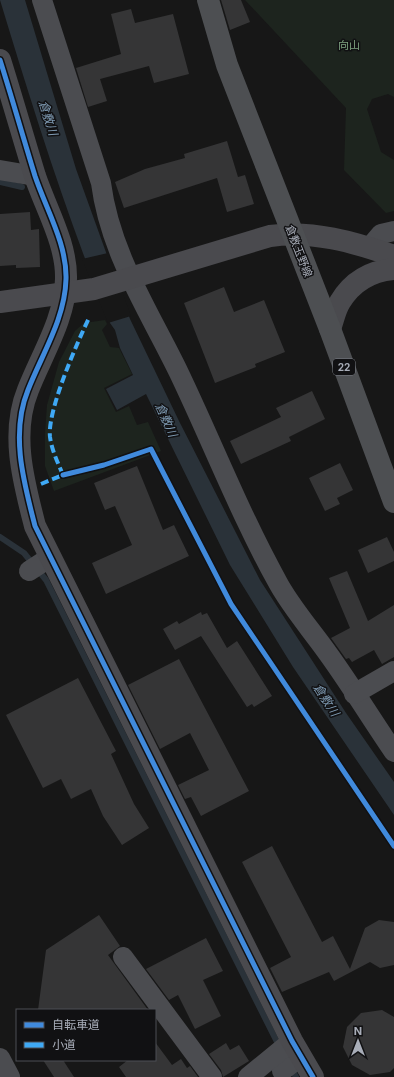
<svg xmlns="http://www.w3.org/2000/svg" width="394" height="1077" font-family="Inter,'Noto Sans JP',sans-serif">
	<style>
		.green { fill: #1d241e }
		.water { fill: #2a3239 }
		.pier { fill: #171717 }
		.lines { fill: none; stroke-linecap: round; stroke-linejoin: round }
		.stream { stroke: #2a3239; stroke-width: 6 }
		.building { fill: #353536 }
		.street { stroke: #4b4c50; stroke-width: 20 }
		.secondary { stroke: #4a4a4e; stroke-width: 22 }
		.primary { stroke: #4d4f52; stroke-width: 22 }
		.quiet { stroke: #3fa9f5; stroke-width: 4; stroke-dasharray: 8 4; stroke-linecap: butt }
		.cycleway-casing { stroke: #111113; stroke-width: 8 }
		.cycleway { stroke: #408adc; stroke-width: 5 }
		.labels { text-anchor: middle; stroke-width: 3; stroke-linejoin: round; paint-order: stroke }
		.shield { fill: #111113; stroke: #7b7e86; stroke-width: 1 }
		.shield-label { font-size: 10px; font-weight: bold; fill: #a8adb8 }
		.park-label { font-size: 11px; fill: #7fa381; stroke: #111113 }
		.street-label { font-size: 11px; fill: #a8adb8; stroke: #111113 }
		.water-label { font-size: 12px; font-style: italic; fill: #7f9bb3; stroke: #111113 }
	</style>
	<rect width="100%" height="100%" fill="#171717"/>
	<!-- green -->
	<g class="green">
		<polygon points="245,0 394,0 394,97 388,94 372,99 367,109 381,152 394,160 394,211 386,213 344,170 346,108"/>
		<polygon points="105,320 107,324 102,330 110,347 119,348 132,374 104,388 116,412 129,406 137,425 148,422 161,451 54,491 45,466 45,433 47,405 59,362 75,331 84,323"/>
	</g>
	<!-- water -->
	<path class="water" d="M0,0H25L76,169L130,319L179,421L260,580L346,713L394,782V815L293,667L230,565L146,394L117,410L106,389L133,375L120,348L115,330L110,323C67,217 33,109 0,0Z"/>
	<!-- pier -->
	<polygon class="pier" points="108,253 131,316 108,323 82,259"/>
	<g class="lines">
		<!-- stream -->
		<g class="stream">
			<polyline points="0,182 22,187"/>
			<polyline points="0,537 24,553 46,580 280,1048"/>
			<polyline points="291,1068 296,1077"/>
		</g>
	</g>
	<!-- building -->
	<g class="building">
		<polygon points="221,0 241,0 250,22 230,30"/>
		<polygon points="131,9 135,23 173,14 189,74 154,83 149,66 100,79 107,101 88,107 76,68 121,54 111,14"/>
		<polygon points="227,141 238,177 245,175 254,204 227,212 217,178 124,208 115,182 145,169 185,158 184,154"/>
		<polygon points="30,212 31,230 39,229 40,267 16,268 16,265 0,266 0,214"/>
		<polygon points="224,287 234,312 264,300 285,352 255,364 256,367 215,383 184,303"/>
		<polygon points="312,391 325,419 289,437 291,441 241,464 230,441 281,417 276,408"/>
		<polygon points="340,463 353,490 337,498 340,504 325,511 309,478"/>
		<polygon points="137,466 163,530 174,525 189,556 106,594 92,563 132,545 115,506 105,510 94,483"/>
		<polygon points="387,537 394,552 394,561 368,573 358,550"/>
		<polygon points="347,571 368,621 394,605 394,657 382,664 374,650 352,662 349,658 346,659 331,638 350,628 329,578"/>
		<polygon points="201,612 202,615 207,613 227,648 237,641 272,696 254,707 252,704 247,707 201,636 175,650 163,629 177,621 179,624"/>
		<polygon points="179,659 249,791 201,816 191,797 185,799 178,785 209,770 190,733 160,749 128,685"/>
		<polygon points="78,678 116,751 111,754 134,804 149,828 122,845 103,816 91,789 71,799 61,779 43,788 6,715"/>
		<polygon points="272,846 322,942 333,936 350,969 365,928 379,920 394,922 394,965 380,968 370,962 334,981 329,972 282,992 270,968 291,957 242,862"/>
		<polygon points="99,915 120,946 108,955 148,1010 38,1010 46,950"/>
		<polygon points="206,938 223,971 203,980 221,1016 195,1029 178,995 169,1000 146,969"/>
		<polygon points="382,1010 394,1017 394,1068 390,1072 370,1075 352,1065 343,1047 347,1027 361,1013"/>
		<polygon points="155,1042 172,1065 181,1059 187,1068 190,1066 198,1077 126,1077 119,1067 128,1060 155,1060"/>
		<polygon points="226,1043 230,1050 239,1045 249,1061 223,1077 221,1070 209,1054"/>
		<polygon points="43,1060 63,1060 74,1077 54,1077"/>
	</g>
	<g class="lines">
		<!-- street -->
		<g class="street">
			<path d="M42,0L101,183C110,253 149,311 179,373C212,442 240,514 277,581C290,606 313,632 329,655C352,687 372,720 394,752"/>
			<polyline points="0,170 35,176"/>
			<polyline points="370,247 381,234 394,231"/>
			<polyline points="29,571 49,558"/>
			<polyline points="354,694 394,671"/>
			<polyline points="123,957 212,1077"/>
			<polyline points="0,1058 10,1077"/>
			<polyline points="282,1071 300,1057"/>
			<polyline points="248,1077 292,1041"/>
		</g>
		<!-- secondary -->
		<g class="secondary">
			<path d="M0,60C12,98 23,137 35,176C46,209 67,244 66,279C65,319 42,354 28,390C10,434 24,483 35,526L292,1041L313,1077"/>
			<path d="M0,302L94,289L270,236C312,230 354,242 394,256"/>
			<path d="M330,329C333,321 335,310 340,302C352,282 371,271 394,269"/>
		</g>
		<!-- primary -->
		<polyline class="primary" points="208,0 227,65 330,329 394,502"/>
		<!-- quiet -->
		<path class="quiet" d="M41,484L63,475C58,463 52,451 50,437C47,411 77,343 89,318"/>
		<defs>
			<g id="cycleway">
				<path d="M0,60C12,98 23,137 35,176C46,209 67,244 66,279C65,319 42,354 28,390C10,434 24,483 35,526L292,1041L313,1077"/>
				<polyline points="63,475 104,465 151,449 231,604 394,846"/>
			</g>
		</defs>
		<!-- cycleway casing -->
		<use href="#cycleway" class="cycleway-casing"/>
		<!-- cycleway -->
		<use href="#cycleway" class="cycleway"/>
	</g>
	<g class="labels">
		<!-- shield labels -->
		<rect class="shield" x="333" y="359" width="22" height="16" rx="3"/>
		<g class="shield-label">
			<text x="344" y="371">22</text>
		</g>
		<!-- park labels -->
		<g class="park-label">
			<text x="349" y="49">向山</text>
		</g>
		<!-- street labels -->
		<g class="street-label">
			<text transform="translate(299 251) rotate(69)" y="4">倉敷玉野線</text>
		</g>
		<!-- water labels -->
		<g class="water-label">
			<text transform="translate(48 118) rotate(72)" y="4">倉敷川</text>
			<text transform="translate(166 420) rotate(66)" y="4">倉敷川</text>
			<text transform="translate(326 700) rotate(57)" y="4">倉敷川</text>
		</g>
	</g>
	<!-- legend -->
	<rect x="16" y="1009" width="140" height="52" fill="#111113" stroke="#4d4f55"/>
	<rect x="24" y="1022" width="20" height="6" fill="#408adc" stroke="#4d4f55"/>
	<text x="52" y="1029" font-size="12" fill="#a8adb8">自転車道</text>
	<rect x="24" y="1042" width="20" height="6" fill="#3fa9f5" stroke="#4d4f55"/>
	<text x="52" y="1049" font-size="12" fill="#a8adb8">小道</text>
	<!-- north arrow -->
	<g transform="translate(358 1041)" stroke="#111113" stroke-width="3" paint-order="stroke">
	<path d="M0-3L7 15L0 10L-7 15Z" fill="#a8adb8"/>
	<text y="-6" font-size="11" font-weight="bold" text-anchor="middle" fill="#a8adb8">N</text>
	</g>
</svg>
